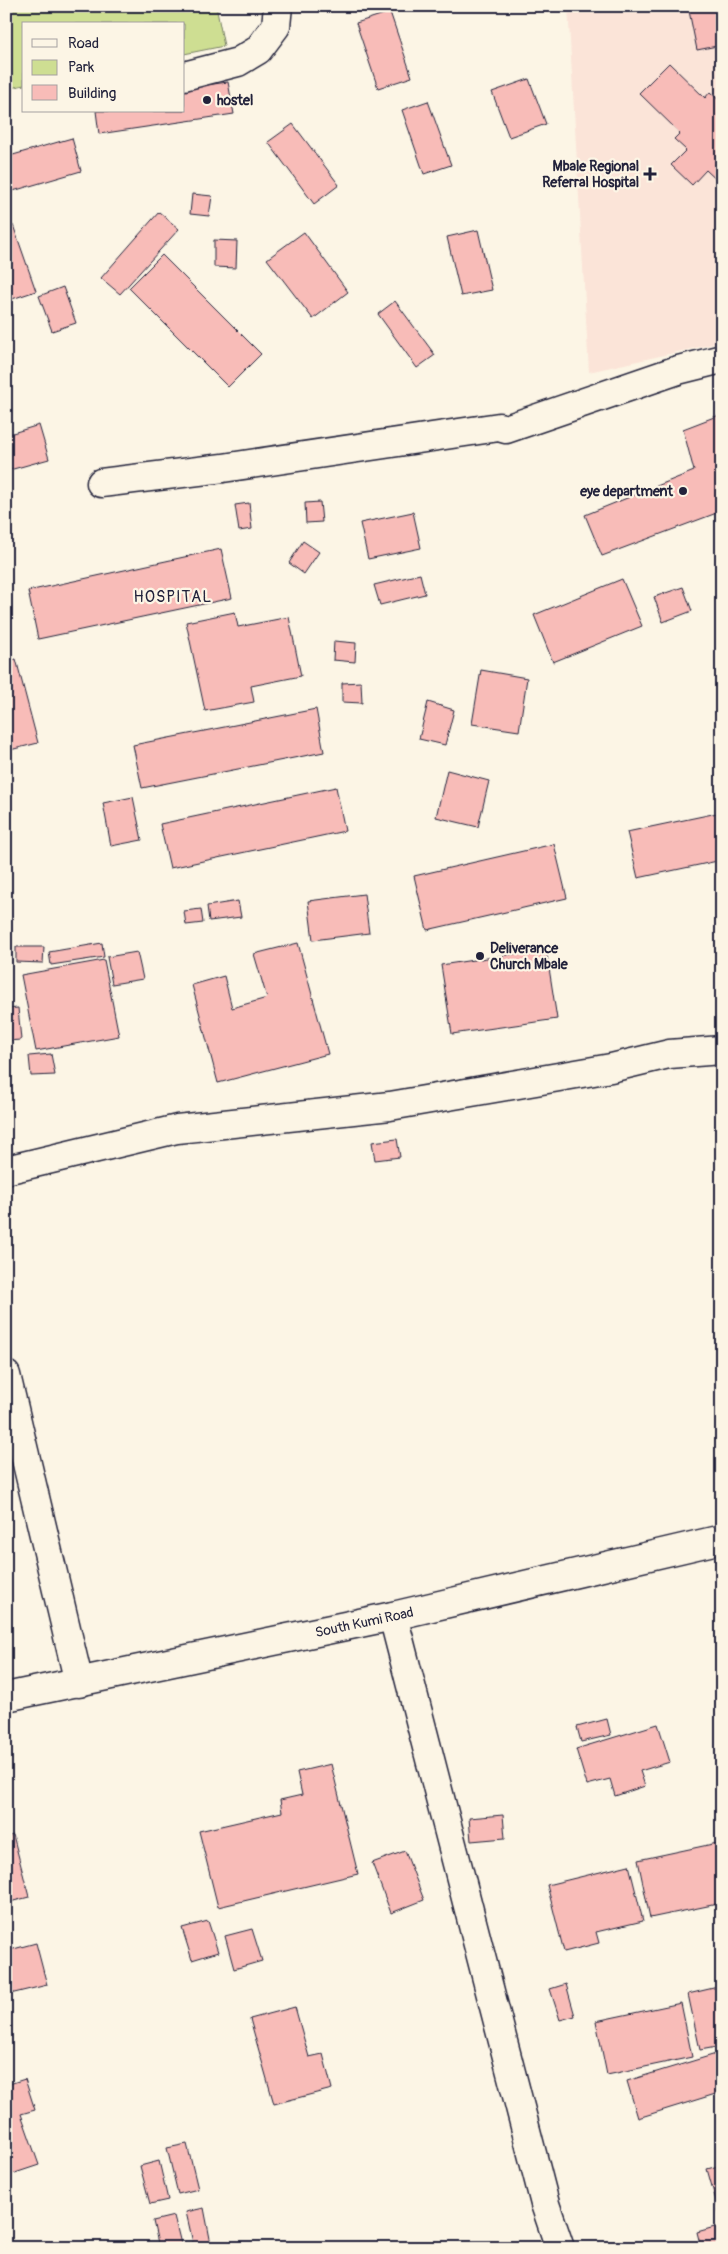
<svg xmlns="http://www.w3.org/2000/svg" width="728" height="2254" font-family="Pangolin,sans-serif">
	<style>
		.built { fill: #fbe4d8 }
		.green { fill: #cede92; stroke: #788066 }
		.building { fill: #f8bcb8; stroke: #22223b }
		.lines { fill: none; stroke-linecap: round; stroke-linejoin: round }
		.minor-casing { stroke: #22223b; stroke-width: 31 }
		.minor { stroke: #fcf5e5; stroke-width: 28 }
		.poi-dot { fill: #22223b; stroke: #fcf5e5; stroke-width: 2 }
		.labels { text-anchor: middle; stroke-width: 4.5; stroke-linejoin: round; paint-order: stroke }
		.poi-label { font-size: 14px; font-weight: bold; fill: #22223b; stroke: #fcf5e5; text-anchor: start }
		.street-label { font-size: 14px; fill: #22223b; stroke: #fcf5e5 }
		.quarter-label { font-size: 16px; letter-spacing: 1px; fill: #22223b; stroke: #fcf5e5 }
	</style>
	<rect width="100%" height="100%" fill="#fcf5e5"/>
	<filter id="ink" filterUnits="userSpaceOnUse"><feTurbulence type="fractalNoise" baseFrequency=".02" numOctaves="2"/><feDisplacementMap in="SourceGraphic" scale="10" xChannelSelector="R" yChannelSelector="G"/><feConvolveMatrix kernelMatrix="1 2 1 2 8 2 1 2 1" color-interpolation-filters="sRGB"/></filter>
	<g filter="url(#ink)">
		<!-- built -->
		<polygon class="built" points="568,6 722,6 722,342 589,372"/>
		<!-- green -->
		<polygon class="green" points="6,6 216,6 224,46 184,54 184,24 24,24 24,85 6,89"/>
		<!-- building -->
		<g class="building">
			<polygon points="688,6 722,6 722,45 697,50"/>
			<polygon points="390,12 412,77 378,88 356,23"/>
			<polygon points="669,63 705,98 710,92 722,103 722,185 706,170 692,185 671,165 686,150 674,139 680,133 639,93"/>
			<polygon points="529,79 546,124 509,137 492,92"/>
			<polygon points="228,82 234,114 99,134 96,111 184,111 184,88"/>
			<polygon points="428,101 451,165 424,174 402,110"/>
			<polygon points="293,124 339,185 314,204 268,142"/>
			<polygon points="72,138 81,171 6,193 6,157"/>
			<polygon points="192,194 212,196 209,216 190,214"/>
			<polygon points="159,212 179,229 120,294 101,278"/>
			<polygon points="13,225 36,291 6,301 6,227"/>
			<polygon points="478,230 492,290 461,296 447,237"/>
			<polygon points="304,232 348,292 313,319 267,259"/>
			<polygon points="214,240 237,241 236,268 214,267"/>
			<polygon points="162,255 261,354 228,387 129,288"/>
			<polygon points="63,287 76,323 52,331 39,296"/>
			<polygon points="395,301 435,355 417,368 378,314"/>
			<polygon points="722,414 722,511 602,556 585,515 694,471 683,429"/>
			<polygon points="39,425 49,459 6,471 6,435"/>
			<polygon points="320,502 322,522 306,523 305,503"/>
			<polygon points="249,503 252,529 239,531 235,505"/>
			<polygon points="413,512 421,548 368,559 360,523"/>
			<polygon points="303,541 319,552 304,574 289,563"/>
			<polygon points="221,549 232,598 38,639 28,591"/>
			<polygon points="420,574 425,594 380,605 374,585"/>
			<polygon points="622,579 642,626 553,662 534,615"/>
			<polygon points="683,587 692,611 663,622 654,597"/>
			<polygon points="235,612 238,627 289,617 301,676 251,686 254,702 205,711 186,622"/>
			<polygon points="334,641 356,643 355,662 333,660"/>
			<polygon points="16,659 38,743 6,751 6,662"/>
			<polygon points="481,670 527,678 519,731 472,724"/>
			<polygon points="361,682 362,703 342,702 342,683"/>
			<polygon points="428,702 454,710 445,745 419,739"/>
			<polygon points="316,709 324,752 142,788 133,745"/>
			<polygon points="447,770 489,781 478,827 436,817"/>
			<polygon points="336,787 345,831 170,868 160,824"/>
			<polygon points="133,797 142,840 111,846 103,803"/>
			<polygon points="722,812 722,860 638,878 627,832"/>
			<polygon points="554,844 567,898 427,930 414,876"/>
			<polygon points="364,894 369,933 313,940 308,901"/>
			<polygon points="238,901 241,917 209,921 207,906"/>
			<polygon points="201,909 203,923 186,925 184,911"/>
			<polygon points="102,943 104,957 51,965 49,952"/>
			<polygon points="298,943 328,1054 218,1083 192,985 224,976 232,1008 267,998 254,954"/>
			<polygon points="16,947 44,947 43,963 16,962"/>
			<polygon points="546,949 557,1019 452,1034 441,965"/>
			<polygon points="137,952 143,979 112,984 107,957"/>
			<polygon points="104,960 119,1036 36,1051 21,975"/>
			<polygon points="18,1008 21,1040 6,1041 6,1009"/>
			<polygon points="51,1054 55,1075 31,1076 29,1056"/>
			<polygon points="397,1139 400,1157 375,1160 372,1142"/>
			<polygon points="607,1719 611,1735 581,1742 577,1727"/>
			<polygon points="658,1724 670,1762 640,1771 645,1786 615,1796 610,1779 587,1785 576,1749"/>
			<polygon points="331,1764 358,1874 218,1907 199,1831 282,1812 280,1800 302,1795 297,1772"/>
			<polygon points="503,1815 505,1838 471,1841 469,1818"/>
			<polygon points="13,1835 29,1897 6,1903 6,1837"/>
			<polygon points="722,1842 722,1903 650,1918 638,1860"/>
			<polygon points="405,1851 424,1900 391,1913 372,1863"/>
			<polygon points="629,1865 643,1921 596,1932 599,1943 564,1952 547,1885"/>
			<polygon points="208,1921 218,1952 192,1960 182,1928"/>
			<polygon points="252,1929 262,1961 234,1969 225,1936"/>
			<polygon points="36,1943 47,1985 6,1995 6,1951"/>
			<polygon points="566,1984 575,2016 560,2020 550,1989"/>
			<polygon points="722,1986 722,2046 700,2050 688,1994"/>
			<polygon points="681,2003 692,2057 607,2075 596,2021"/>
			<polygon points="295,2007 309,2057 323,2054 332,2089 274,2104 250,2019"/>
			<polygon points="716,2054 722,2074 722,2092 638,2118 627,2081"/>
			<polygon points="25,2079 35,2110 21,2114 39,2165 6,2176 6,2085"/>
			<polygon points="187,2144 198,2189 178,2194 167,2148"/>
			<polygon points="159,2161 168,2200 150,2204 140,2166"/>
			<polygon points="722,2165 722,2222 707,2169"/>
			<polygon points="204,2208 211,2244 194,2247 186,2212"/>
			<polygon points="174,2216 182,2248 159,2248 153,2221"/>
			<polygon points="722,2225 722,2248 701,2248 697,2232"/>
			<polygon points="359,2243 360,2248 343,2248"/>
		</g>
		<g class="lines">
			<defs>
				<g id="minor">
					<polyline points="184,76 238,62 258,50 276,26 278,6"/>
					<polyline points="101,483 223,468 499,427 506,429 678,370 722,359"/>
					<polyline points="6,1170 177,1129 390,1106 611,1068 669,1054 722,1050"/>
					<polyline points="6,1375 79,1683"/>
					<polyline points="393,1616 545,2204 560,2248"/>
					<path id="s1" d="M6,1697L393,1616L722,1539"/>
				</g>
			</defs>
			<!-- minor casing -->
			<use href="#minor" class="minor-casing"/>
			<!-- minor -->
			<use href="#minor" class="minor"/>
		</g>
	</g>
	<!-- markers -->
	<g class="poi-dot">
		<circle cx="207" cy="100" r="5"/>
		<path d="M647.5 166.5h5v5h5v5h-5v5h-5v-5h-5v-5h5z"/>
		<circle cx="683" cy="491" r="5"/>
		<circle cx="480" cy="956" r="5"/>
	</g>
	<g class="labels">
		<!-- poi labels -->
		<g class="poi-label">
			<text x="217" y="105">hostel</text>
			<text x="639" y="171" text-anchor="end">Mbale Regional<tspan x="639" dy="16">Referral Hospital</tspan></text>
			<text x="673" y="496" text-anchor="end">eye department</text>
			<text x="490" y="953">Deliverance<tspan x="490" dy="16">Church Mbale</tspan></text>
		</g>
		<!-- street labels -->
		<g class="street-label">
			<text dy="5" stroke="none"><textPath href="#s1" startOffset="366">South Kumi Road</textPath></text>
		</g>
		<!-- quarter labels -->
		<g class="quarter-label">
			<text x="173" y="602">HOSPITAL</text>
		</g>
	</g>
	<!-- margin -->
	<rect width="728" height="2254" fill="none" stroke="#fcf5e5" stroke-width="25"/>
	<rect x="12" y="12" width="703" height="2229" fill="none" stroke="#22223b" stroke-width="2" filter="url(#ink)"/>
	<!-- legend -->
	<rect x="22" y="22" width="162" height="90" fill="#fcf5e5" stroke="#a5a1a1"/>
	<rect x="32" y="39" width="25" height="8" fill="#fcf5e5" stroke="#a5a1a1"/>
	<text x="68" y="48" font-size="15" fill="#22223b">Road</text>
	<rect x="32" y="60" width="25" height="15" fill="#cede92" stroke="#a5a1a1"/>
	<text x="68" y="72" font-size="15" fill="#22223b">Park</text>
	<rect x="32" y="85" width="25" height="15" fill="#f8bcb8" stroke="#a5a1a1"/>
	<text x="68" y="98" font-size="15" fill="#22223b">Building</text>
</svg>
